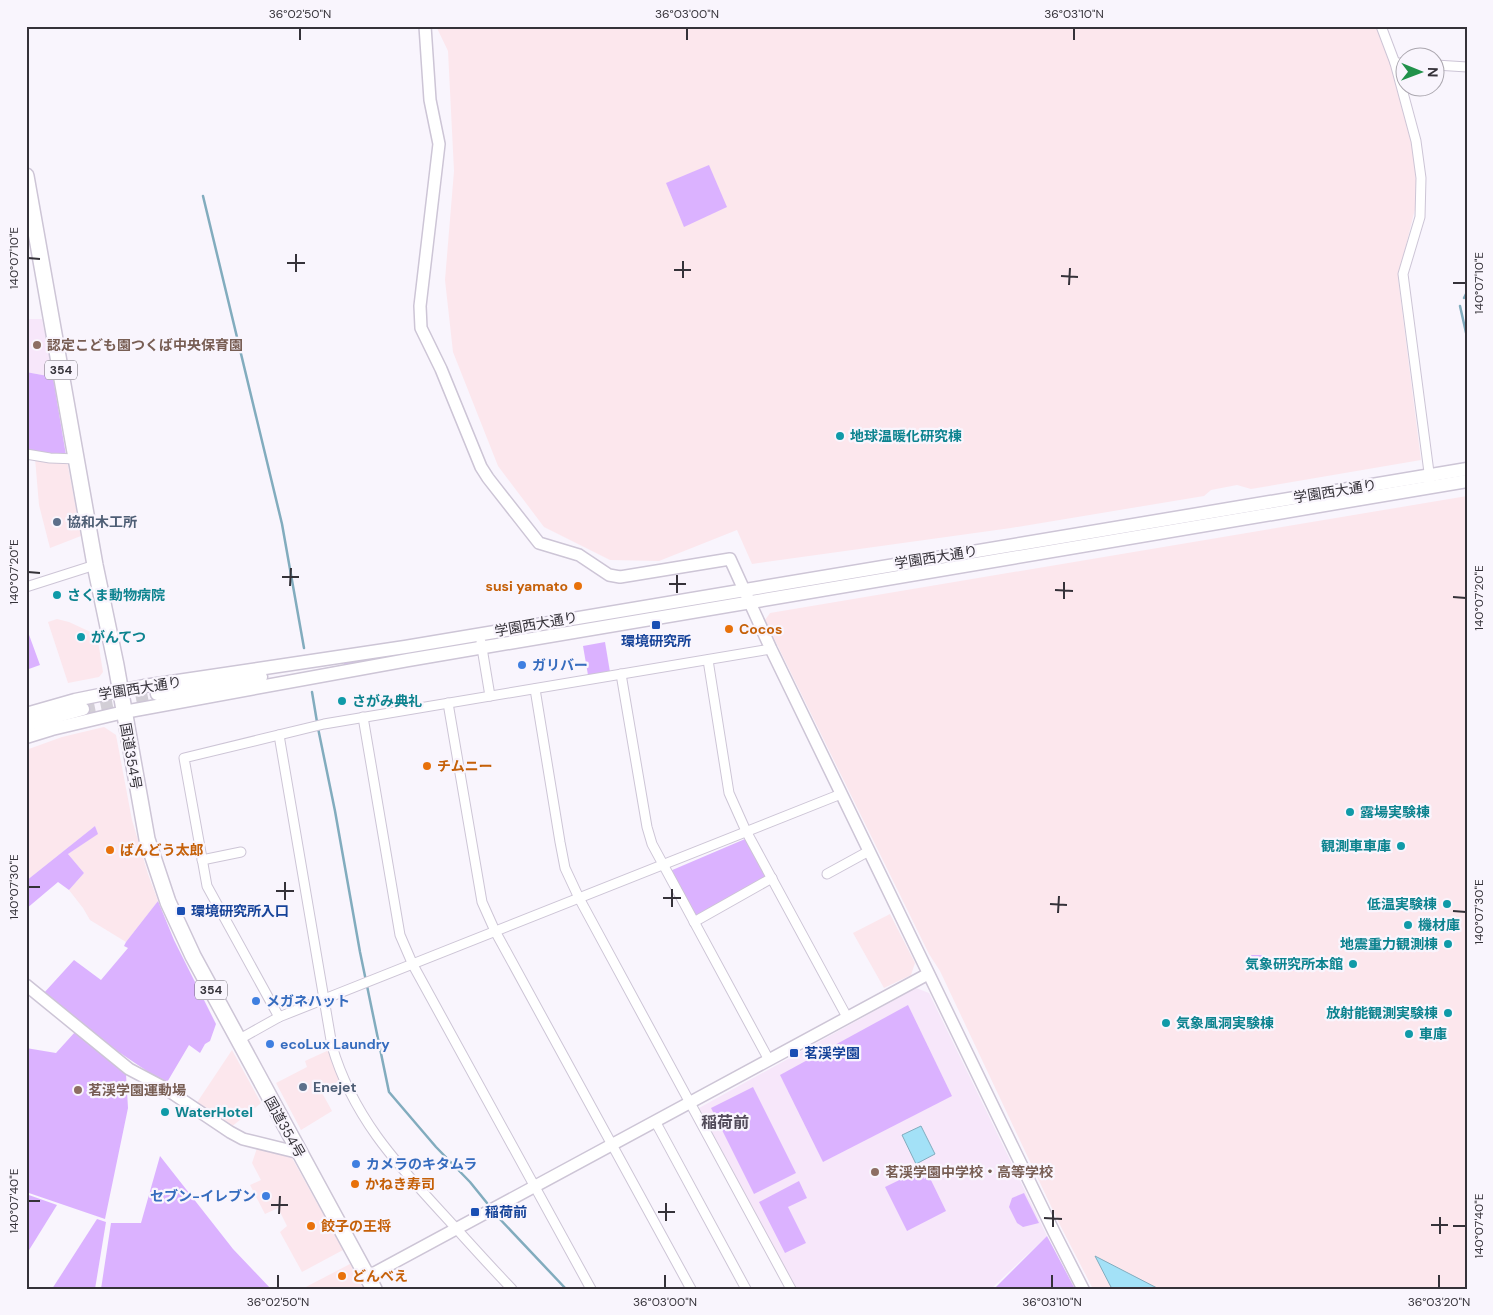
<svg xmlns="http://www.w3.org/2000/svg" width="1493" height="1315" font-family="'DM Sans','Noto Sans JP',sans-serif">
	<style>
		.commercial { fill: #fce7ed }
		.education { fill: #f7e7fa }
		.green { fill: #dbb2ff }
		.water { fill: #a3e1f7; stroke: #82acbe }
		.lines { fill: none; stroke-linecap: round; stroke-linejoin: round }
		.stream { stroke: #82acbe; stroke-width: 2.5 }
		.secondary-tunnel { stroke: #d2ced6; stroke-width: 12; stroke-dasharray: 12 6; stroke-linecap: butt }
		.minor-casing { stroke: #cdc5d6; stroke-width: 11 }
		.tertiary-casing { stroke: #cdc5d6; stroke-width: 14 }
		.secondary-casing { stroke: #cdc5d6; stroke-width: 15 }
		.trunk-casing { stroke: #cdc5d6; stroke-width: 18 }
		.minor { stroke: #fff; stroke-width: 9 }
		.tertiary { stroke: #fff; stroke-width: 11 }
		.secondary { stroke: #fff; stroke-width: 12 }
		.trunk { stroke: #fff; stroke-width: 15 }
		.ticks { fill: none; stroke: #353239; stroke-width: 2 }
		.education-dot { fill: #8d6e63; stroke: #f9f5fd; stroke-width: 2 }
		.culture-dot { fill: #0f9aa8; stroke: #f9f5fd; stroke-width: 2 }
		.service-dot { fill: #5c6f8a; stroke: #f9f5fd; stroke-width: 2 }
		.food-dot { fill: #e8710a; stroke: #f9f5fd; stroke-width: 2 }
		.transit-dot { fill: #1a4fb4; stroke: #f9f5fd; stroke-width: 2 }
		.shop-dot { fill: #3f7fe0; stroke: #f9f5fd; stroke-width: 2 }
		.labels { text-anchor: middle; stroke-width: 4.5; stroke-linejoin: round; paint-order: stroke }
		.shield { fill: #f9f5fd; stroke: #706c74; stroke-width: 1 }
		.shield-label { font-size: 12px; font-weight: bold; fill: #353239 }
		.education-label { font-size: 14px; font-weight: bold; fill: #785e54; stroke: #f9f5fd; text-anchor: start }
		.culture-label { font-size: 14px; font-weight: bold; fill: #0d838f; stroke: #f9f5fd; text-anchor: start }
		.street-label { font-size: 14px; fill: #353239; stroke: #f9f5fd }
		.service-label { font-size: 14px; font-weight: bold; fill: #4e5e75; stroke: #f9f5fd; text-anchor: start }
		.food-label { font-size: 14px; font-weight: bold; fill: #c56008; stroke: #f9f5fd; text-anchor: start }
		.transit-label { font-size: 14px; font-weight: bold; fill: #164399; stroke: #f9f5fd; text-anchor: start }
		.shop-label { font-size: 14px; font-weight: bold; fill: #366cbe; stroke: #f9f5fd; text-anchor: start }
		.quarter-label { font-size: 16px; font-weight: bold; fill: #524b5a; stroke: #f9f5fd }
		.neatline { fill: none; stroke: #353239; stroke-width: 2 }
		.ticks-label { font-size: 12px; text-anchor: middle; fill: #353239 }
	</style>
	<rect width="100%" height="100%" fill="#f9f5fd"/>
	<!-- commercial -->
	<g class="commercial">
		<polygon points="436,26 1377,26 1392,69 1403,109 1412,144 1416,179 1417,201 1398,278 1421,460 1251,489 1237,485 1211,490 1204,496 1011,528 752,564 737,530 659,561 610,560 544,527 498,466 453,352 445,280 454,171 448,51"/>
		<polygon points="35,458 67,461 81,536 50,548 39,505"/>
		<polygon points="1467,496 1467,1289 1093,1289 1059,1223 940,971 929,954 765,620 770,613"/>
		<polygon points="57,619 69,622 97,635 103,672 99,677 68,683 48,622"/>
		<polygon points="104,727 116,735 132,820 148,874 158,901 126,942 90,920 83,908 69,890 84,873 68,854 97,834 95,826 26,881 26,750 62,737"/>
		<polygon points="890,914 915,963 911,975 884,988 853,933"/>
		<polygon points="232,1050 261,1103 230,1128 196,1104"/>
		<polygon points="329,1050 341,1080 321,1091 332,1111 301,1130 276,1083 307,1067 305,1061"/>
		<polygon points="257,1148 292,1158 343,1250 302,1272 280,1232 287,1226 278,1208 265,1214 250,1185 261,1180 252,1163"/>
		<polygon points="350,1264 363,1289 302,1289"/>
	</g>
	<!-- education -->
	<g class="education">
		<polygon points="26,319 42,319 53,377 26,372"/>
		<polygon points="916,988 929,993 1047,1236 991,1289 796,1289 699,1108"/>
	</g>
	<!-- green -->
	<g class="green">
		<polygon points="709,165 727,207 684,227 666,183"/>
		<polygon points="26,372 53,377 66,455 26,450"/>
		<polygon points="28,632 40,665 26,670 26,633"/>
		<polygon points="605,642 610,672 588,675 583,646"/>
		<polygon points="445,647 447,648 344,665 344,663"/>
		<polygon points="95,826 98,834 68,854 84,873 69,890 58,882 26,909 26,881"/>
		<polygon points="745,839 766,877 696,916 670,871"/>
		<polygon points="158,901 174,940 216,1024 210,1041 205,1044 200,1053 189,1045 166,1084 104,1042 43,994 74,960 101,980 128,948 124,946 126,942"/>
		<rect x="1251" y="955" width="14" height="15"/>
		<polygon points="1274,956 1307,957 1307,971 1273,970"/>
		<polygon points="908,1005 952,1096 823,1162 780,1075"/>
		<polygon points="75,1032 126,1074 128,1108 105,1219 26,1192 26,1048 56,1053"/>
		<polygon points="753,1087 796,1173 754,1194 711,1108"/>
		<polygon points="160,1156 233,1249 271,1289 101,1289 111,1223 141,1223"/>
		<polygon points="920,1170 924,1179 929,1176 946,1211 907,1231 885,1187"/>
		<polygon points="799,1181 807,1198 788,1207 806,1243 785,1253 759,1202"/>
		<polygon points="1024,1193 1039,1223 1023,1227 1017,1223 1009,1207 1012,1198"/>
		<polygon points="26,1194 57,1205 26,1255"/>
		<polygon points="97,1219 106,1222 95,1289 52,1289"/>
		<polygon points="1047,1236 1075,1289 994,1289"/>
	</g>
	<!-- water -->
	<g class="water">
		<polygon points="921,1126 935,1154 916,1164 902,1135"/>
		<polygon points="1095,1256 1159,1289 1112,1289"/>
	</g>
	<g class="lines">
		<!-- stream -->
		<g class="stream">
			<polyline points="203,196 282,524 304,648"/>
			<polyline points="1464,298 1467,292"/>
			<polyline points="1460,306 1467,337"/>
			<polyline points="312,692 317,722"/>
			<polyline points="318,728 335,811 360,952 389,1092 436,1147 470,1182 487,1203"/>
			<polyline points="497,1216 566,1289"/>
		</g>
		<!-- secondary-tunnel -->
		<polyline class="secondary-tunnel" points="83,709 157,694"/>
		<defs>
			<g id="minor">
				<polyline points="1381,26 1395,63 1416,141 1421,178 1420,217 1403,274 1430,480"/>
				<polyline points="1395,63 1406,63"/>
				<polyline points="1436,65 1467,67"/>
				<polyline points="26,454 50,458 77,459"/>
				<polyline points="26,587 95,565"/>
				<polyline points="481,642 490,696"/>
				<polyline points="708,660 729,793 746,831 847,1017"/>
				<polyline points="621,674 647,827 652,844 769,1060"/>
				<polyline points="535,689 560,842 565,868 579,898 791,1289"/>
				<polyline points="448,703 482,902 495,931 691,1289"/>
				<polyline points="363,717 400,935 413,965 591,1289"/>
				<path d="M279,735L332,1046C352,1115 395,1162 442,1213C465,1238 488,1264 512,1289"/>
				<polyline points="202,860 241,852"/>
				<polyline points="827,874 869,851"/>
				<polyline points="694,922 772,878"/>
				<polyline points="279,1017 207,886 184,758 324,724 771,649"/>
				<polyline points="238,1040 279,1017 841,794"/>
				<polyline points="655,1121 746,1289"/>
			</g>
			<g id="tertiary">
				<polyline points="425,26 430,100 439,144 420,306 421,328 441,369 481,467 488,478 539,543 579,555 609,575 620,577 730,559 771,649 1054,1232 1083,1289"/>
				<polyline points="26,985 129,1069 163,1087 230,1132 243,1139 300,1153"/>
				<polyline points="367,1277 928,974"/>
			</g>
			<g id="secondary">
				<polyline points="157,694 261,677"/>
				<polyline points="26,714 75,700 144,686 405,647 1467,469"/>
				<polyline points="26,725 83,709"/>
				<polyline points="26,737 52,729 124,712 408,660 1467,481"/>
			</g>
			<polyline id="trunk" points="26,176 95,565 116,665 147,839 168,902 193,956 374,1289"/>
		</defs>
		<!-- minor casing -->
		<use href="#minor" class="minor-casing"/>
		<!-- tertiary casing -->
		<use href="#tertiary" class="tertiary-casing"/>
		<!-- secondary casing -->
		<use href="#secondary" class="secondary-casing"/>
		<!-- trunk casing -->
		<use href="#trunk" class="trunk-casing"/>
		<!-- minor -->
		<use href="#minor" class="minor"/>
		<!-- tertiary -->
		<use href="#tertiary" class="tertiary"/>
		<!-- secondary -->
		<use href="#secondary" class="secondary"/>
		<!-- trunk -->
		<use href="#trunk" class="trunk"/>
	</g>
	<!-- ticks -->
	<path class="ticks" d="M300,40V28M687,40V28M1074,40V28M28,258L40,259M287,263H305M674,270H691M296,272V254M1061,276L1078,277M683,278V261M1453,283H1466M1069,285L1070,268M28,572L40,573M282,577H299M669,584H686M290,586L291,568M1055,590L1073,591M677,593V575M1453,597L1466,598M1064,599V582M28,887H40M276,891H294M663,898H681M285,900V882M1050,904L1067,905M672,907V889M1453,911L1466,912M1058,913L1059,896M28,1201H40M271,1205H288M658,1212H675M279,1214L280,1196M1044,1218L1062,1219M666,1221V1203M1431,1225H1448M1453,1226H1466M1053,1227V1210M1440,1234V1217M278,1288V1275M665,1288V1275M1052,1288V1275M1439,1288V1275"/>
	<!-- markers -->
	<g class="education-dot">
		<circle cx="37" cy="345" r="5"/>
		<circle cx="78" cy="1090" r="5"/>
		<circle cx="875" cy="1172" r="5"/>
	</g>
	<g class="culture-dot">
		<circle cx="840" cy="436" r="5"/>
		<circle cx="57" cy="595" r="5"/>
		<circle cx="81" cy="637" r="5"/>
		<circle cx="342" cy="701" r="5"/>
		<circle cx="1350" cy="812" r="5"/>
		<circle cx="1401" cy="846" r="5"/>
		<circle cx="1447" cy="904" r="5"/>
		<circle cx="1408" cy="925" r="5"/>
		<circle cx="1448" cy="944" r="5"/>
		<circle cx="1353" cy="964" r="5"/>
		<circle cx="1448" cy="1013" r="5"/>
		<circle cx="1166" cy="1023" r="5"/>
		<circle cx="1409" cy="1034" r="5"/>
		<circle cx="165" cy="1112" r="5"/>
	</g>
	<g class="service-dot">
		<circle cx="57" cy="522" r="5"/>
		<circle cx="303" cy="1087" r="5"/>
	</g>
	<g class="food-dot">
		<circle cx="578" cy="586" r="5"/>
		<circle cx="729" cy="629" r="5"/>
		<circle cx="427" cy="766" r="5"/>
		<circle cx="110" cy="850" r="5"/>
		<circle cx="355" cy="1184" r="5"/>
		<circle cx="311" cy="1226" r="5"/>
		<circle cx="342" cy="1276" r="5"/>
	</g>
	<g class="transit-dot">
		<rect x="651" y="620" width="10" height="10" rx="2.5"/>
		<rect x="176" y="906" width="10" height="10" rx="2.5"/>
		<rect x="789" y="1048" width="10" height="10" rx="2.5"/>
		<rect x="470" y="1207" width="10" height="10" rx="2.5"/>
	</g>
	<g class="shop-dot">
		<circle cx="522" cy="665" r="5"/>
		<circle cx="256" cy="1001" r="5"/>
		<circle cx="270" cy="1044" r="5"/>
		<circle cx="356" cy="1164" r="5"/>
		<circle cx="266" cy="1196" r="5"/>
	</g>
	<g class="labels">
		<!-- shield labels -->
		<g class="shield">
			<rect x="45" y="360.5" width="32" height="19" rx="4"/>
			<rect x="195" y="980.5" width="32" height="19" rx="4"/>
		</g>
		<g class="shield-label">
			<text x="61" y="374">354</text>
			<text x="211" y="994">354</text>
		</g>
		<!-- education labels -->
		<g class="education-label">
			<text x="47" y="350">認定こども園つくば中央保育園</text>
			<text x="88" y="1095">茗渓学園運動場</text>
			<text x="885" y="1177">茗渓学園中学校・高等学校</text>
		</g>
		<!-- culture labels -->
		<g class="culture-label">
			<text x="850" y="441">地球温暖化研究棟</text>
			<text x="67" y="600">さくま動物病院</text>
			<text x="91" y="642">がんてつ</text>
			<text x="352" y="706">さがみ典礼</text>
			<text x="1360" y="817">露場実験棟</text>
			<text x="1391" y="851" text-anchor="end">観測車車庫</text>
			<text x="1437" y="909" text-anchor="end">低温実験棟</text>
			<text x="1418" y="930">機材庫</text>
			<text x="1438" y="949" text-anchor="end">地震重力観測棟</text>
			<text x="1343" y="969" text-anchor="end">気象研究所本館</text>
			<text x="1438" y="1018" text-anchor="end">放射能観測実験棟</text>
			<text x="1176" y="1028">気象風洞実験棟</text>
			<text x="1419" y="1039">車庫</text>
			<text x="175" y="1117">WaterHotel</text>
		</g>
		<!-- street labels -->
		<g class="street-label">
			<text transform="translate(1335 491) rotate(-9)" y="5">学園西大通り</text>
			<text transform="translate(936 557) rotate(-9)" y="5">学園西大通り</text>
			<text transform="translate(536 624) rotate(-10)" y="5">学園西大通り</text>
			<text transform="translate(140 688) rotate(-9)" y="5">学園西大通り</text>
			<text transform="translate(131 756) rotate(80)" y="5">国道354号</text>
			<text transform="translate(285 1127) rotate(61)" y="5">国道354号</text>
		</g>
		<!-- service labels -->
		<g class="service-label">
			<text x="67" y="527">協和木工所</text>
			<text x="313" y="1092">Enejet</text>
		</g>
		<!-- food labels -->
		<g class="food-label">
			<text x="568" y="591" text-anchor="end">susi yamato</text>
			<text x="739" y="634">Cocos</text>
			<text x="437" y="771">チムニー</text>
			<text x="120" y="855">ばんどう太郎</text>
			<text x="365" y="1189">かねき寿司</text>
			<text x="321" y="1231">餃子の王将</text>
			<text x="352" y="1281">どんべえ</text>
		</g>
		<!-- transit labels -->
		<g class="transit-label">
			<text x="656" y="646" text-anchor="middle">環境研究所</text>
			<text x="191" y="916">環境研究所入口</text>
			<text x="804" y="1058">茗渓学園</text>
			<text x="485" y="1217">稲荷前</text>
		</g>
		<!-- shop labels -->
		<g class="shop-label">
			<text x="532" y="670">ガリバー</text>
			<text x="266" y="1006">メガネハット</text>
			<text x="280" y="1049">ecoLux Laundry</text>
			<text x="366" y="1169">カメラのキタムラ</text>
			<text x="256" y="1201" text-anchor="end">セブン-イレブン</text>
		</g>
		<!-- quarter labels -->
		<g class="quarter-label">
			<text x="725" y="1128">稲荷前</text>
		</g>
	</g>
	<!-- border -->
	<rect width="1493" height="1315" fill="none" stroke="#f9f5fd" stroke-width="55"/>
	<!-- north arrow -->
	<g transform="translate(1420 72) rotate(91)"><circle r="24" fill="#f9f5fd" stroke="#aba7af"/>
	<path d="M0-4L9 19L0 12L-9 19Z" fill="#21924b"/>
	<text y="-8" font-size="14" font-weight="bold" text-anchor="middle" fill="#353239">N</text>
	</g>
	<rect x="28" y="28" width="1438" height="1260" class="neatline"/>
	<g class="ticks-label">
		<text x="300" y="18">36°02'50"N</text>
		<text x="687" y="18">36°03'00"N</text>
		<text x="1074" y="18">36°03'10"N</text>
		<text transform="translate(14 258) rotate(-90)" y="4">140°07'10"E</text>
		<text transform="translate(1479 283) rotate(-90)" y="4">140°07'10"E</text>
		<text transform="translate(14 572) rotate(-90)" y="4">140°07'20"E</text>
		<text transform="translate(1479 598) rotate(-90)" y="4">140°07'20"E</text>
		<text transform="translate(14 887) rotate(-90)" y="4">140°07'30"E</text>
		<text transform="translate(1479 912) rotate(-90)" y="4">140°07'30"E</text>
		<text transform="translate(14 1201) rotate(-90)" y="4">140°07'40"E</text>
		<text transform="translate(1479 1226) rotate(-90)" y="4">140°07'40"E</text>
		<text x="278" y="1306">36°02'50"N</text>
		<text x="665" y="1306">36°03'00"N</text>
		<text x="1052" y="1306">36°03'10"N</text>
		<text x="1439" y="1306">36°03'20"N</text>
	</g>
</svg>
